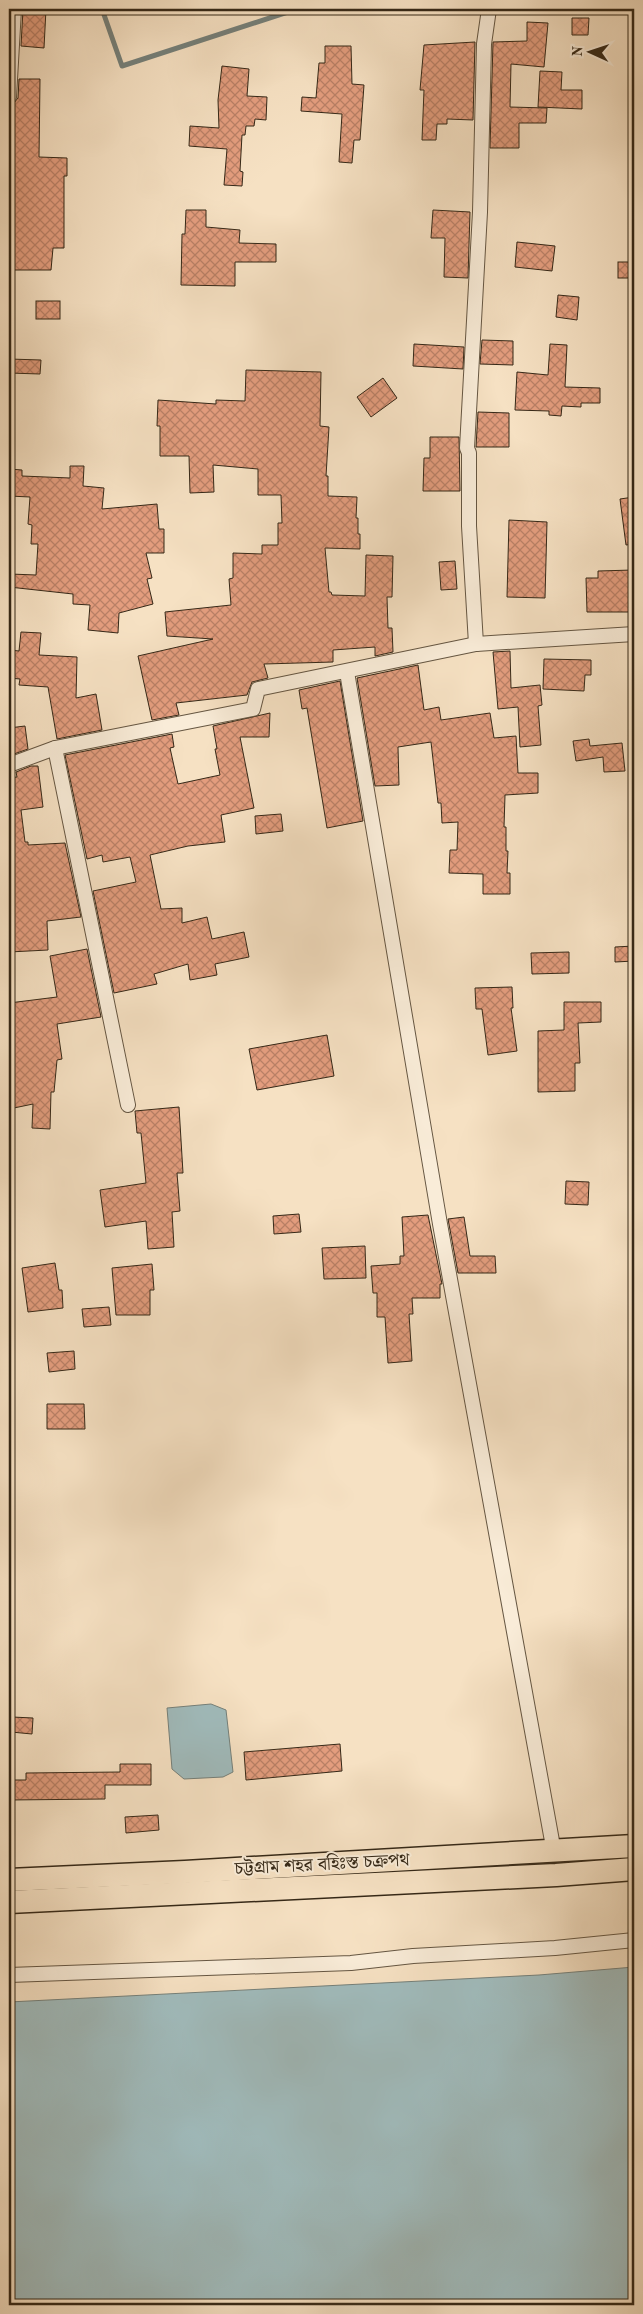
<svg xmlns="http://www.w3.org/2000/svg" width="643" height="2314" font-family="'Old Standard TT','Noto Serif Bengali',serif">
	<style>
		.water { fill: #a0bbbc; stroke: #75807a }
		.lines { fill: none; stroke-linecap: round; stroke-linejoin: round }
		.stream { stroke: #75807a; stroke-width: 5 }
		.building { fill: url(#building-cross-hatch); stroke: #352817 }
		.street-casing { stroke: #655642; stroke-width: 16 }
		.primary-casing { stroke: #352817; stroke-width: 25 }
		.street { stroke: #f9ecd8; stroke-width: 14 }
		.primary { stroke: #f6e1c3; stroke-width: 22 }
		.labels { text-anchor: middle; stroke-width: 4; stroke-linejoin: round; paint-order: stroke }
		.street-label { font-size: 18px; fill: #352817; stroke: #f9ecd8 }
	</style>
	<defs>
		<pattern id="building-cross-hatch" width="8" height="8" patternUnits="userSpaceOnUse" patternTransform="scale(1.25)"><rect width="8" height="8" fill="#e39d7e"/><path d="M0 0l8 8M0 8l8-8" fill="none" stroke="#b98066"/></pattern>
	</defs>
	<rect width="100%" height="100%" fill="#f6e1c3"/>
	<filter id="stains"><feTurbulence type="fractalNoise" baseFrequency=".004" numOctaves="4"/><feColorMatrix values="0 0 0 0 .2 0 0 0 0 .09 0 0 0 0 .02 0 0 0 .5 -.17"/></filter>
	<radialGradient id="worn" r=".72"><stop offset=".6" stop-color="#630" stop-opacity="0"/><stop offset="1" stop-color="#630" stop-opacity=".3"/></radialGradient>
	<!-- water -->
	<g class="water">
		<polygon points="211,1704 226,1710 233,1772 223,1777 184,1779 172,1769 167,1708"/>
		<polygon points="634,1967 634,2305 9,2305 9,2002 539,1975"/>
	</g>
	<g class="lines">
		<!-- stream -->
		<polyline class="stream" points="102,9 122,66 297,9"/>
	</g>
	<!-- building -->
	<g class="building">
		<polygon points="23,9 46,9 44,48 21,46"/>
		<polygon points="572,18 589,18 588,35 572,35"/>
		<polygon points="527,22 548,23 544,67 511,64 510,107 547,108 546,123 519,123 519,148 490,148 493,42 527,41"/>
		<polygon points="475,42 473,120 447,119 447,124 437,124 436,140 422,140 424,90 420,90 424,45"/>
		<polygon points="325,46 351,46 352,84 364,85 360,140 354,140 352,163 339,162 342,114 301,111 302,97 316,98 319,63 325,63"/>
		<polygon points="222,66 249,69 247,96 267,97 266,120 255,119 254,126 246,126 245,135 242,135 240,171 243,172 242,186 224,185 227,149 189,146 190,126 219,128 218,100"/>
		<polygon points="540,71 562,72 561,90 582,90 582,109 538,107"/>
		<polygon points="19,79 40,79 39,157 67,158 67,176 64,176 64,248 53,248 51,270 9,270 11,116 12,105 18,98"/>
		<polygon points="186,210 206,210 206,227 240,230 239,243 276,244 276,262 235,262 235,286 181,285 182,234 185,234"/>
		<polygon points="433,210 470,212 468,278 444,277 445,238 431,238"/>
		<polygon points="517,242 555,246 552,271 515,267"/>
		<rect x="618" y="262" width="16" height="16"/>
		<polygon points="558,295 579,297 577,320 556,317"/>
		<rect x="36" y="301" width="24" height="18"/>
		<polygon points="482,340 513,341 513,365 480,364"/>
		<polygon points="414,344 464,347 463,369 413,366"/>
		<polygon points="550,344 567,345 565,387 600,388 600,403 581,403 581,407 562,406 561,416 549,415 549,411 515,410 517,372 548,375"/>
		<polygon points="9,359 41,360 40,374 9,373"/>
		<polygon points="246,370 321,372 320,426 329,427 326,476 328,476 328,496 357,497 356,518 358,518 358,534 360,534 360,549 325,548 329,592 331,592 332,595 365,596 366,555 393,556 392,597 387,597 388,628 392,628 393,652 375,656 375,647 333,650 333,662 264,664 268,678 252,682 247,695 176,703 179,715 152,720 138,656 213,639 167,636 165,612 231,605 229,579 233,578 233,553 262,554 262,545 278,545 278,523 282,523 281,495 258,495 258,469 213,465 214,492 190,493 189,456 160,456 160,426 157,426 158,400 216,404 216,400 245,401"/>
		<polygon points="383,378 397,398 371,417 357,397"/>
		<polygon points="478,412 509,413 509,447 476,447"/>
		<polygon points="430,437 459,437 460,491 423,491 424,458 430,458"/>
		<polygon points="70,466 84,466 83,486 104,488 102,509 157,504 159,529 164,529 164,553 146,553 152,578 147,579 153,604 119,613 118,633 88,630 90,605 73,604 73,594 9,587 10,574 36,575 38,544 31,544 32,525 28,524 30,497 9,496 9,469 22,470 22,476 70,478"/>
		<polygon points="634,497 634,544 626,545 620,499"/>
		<polygon points="509,520 547,522 545,598 507,597"/>
		<polygon points="455,561 457,589 441,590 439,562"/>
		<polygon points="633,570 634,612 587,612 586,578 598,578 598,571"/>
		<polygon points="21,632 41,633 39,655 77,657 76,698 96,694 102,730 57,739 48,687 19,685 20,679 9,678 9,650 19,651"/>
		<polygon points="510,651 511,688 540,685 542,705 538,706 541,745 520,747 518,707 498,709 493,652"/>
		<polygon points="544,659 591,660 591,675 585,675 584,691 543,689"/>
		<polygon points="418,665 424,710 439,707 441,720 490,713 494,738 516,736 518,773 538,773 538,793 505,795 504,827 506,827 506,851 508,851 507,873 510,873 510,894 483,894 483,874 449,873 450,850 457,850 458,822 442,823 441,803 438,803 431,742 398,747 399,785 375,786 357,678"/>
		<polygon points="340,681 363,821 327,828 307,708 302,709 299,690"/>
		<polygon points="270,713 269,737 240,737 254,808 221,815 225,842 188,846 150,855 161,909 182,908 182,923 207,917 212,939 244,932 249,957 215,964 217,975 190,980 188,964 154,974 157,984 114,993 93,891 136,882 130,857 103,862 102,855 87,859 65,755 172,734 174,747 170,748 178,784 220,775 215,749 217,749 213,726"/>
		<polygon points="25,726 28,749 14,754 9,728"/>
		<polygon points="589,739 590,746 622,743 625,771 604,772 603,757 576,761 573,741"/>
		<polygon points="31,766 38,766 43,807 21,810 25,842 28,842 28,845 65,843 81,917 47,921 48,950 9,952 9,778 17,777 16,772"/>
		<polygon points="281,814 283,831 256,834 255,816"/>
		<polygon points="634,946 634,961 615,962 615,947"/>
		<polygon points="87,949 101,1017 57,1024 62,1059 57,1060 54,1092 51,1092 50,1129 32,1128 33,1104 9,1109 9,1003 57,997 50,956"/>
		<polygon points="569,952 569,973 532,974 531,953"/>
		<polygon points="512,987 513,1008 511,1008 517,1051 488,1055 482,1009 476,1009 475,988"/>
		<polygon points="564,1002 601,1002 601,1022 578,1023 580,1063 575,1063 575,1091 538,1092 538,1031 564,1030"/>
		<polygon points="327,1035 334,1076 257,1090 249,1049"/>
		<polygon points="179,1107 183,1173 177,1173 180,1211 172,1212 174,1247 148,1249 146,1221 105,1227 100,1190 146,1183 141,1133 137,1133 135,1111"/>
		<polygon points="566,1181 589,1182 588,1205 565,1204"/>
		<polygon points="299,1214 301,1232 274,1234 273,1216"/>
		<polygon points="428,1215 442,1284 440,1284 440,1298 412,1298 413,1314 409,1314 412,1361 388,1363 385,1317 377,1317 377,1293 373,1293 371,1266 400,1264 400,1256 404,1256 402,1217"/>
		<polygon points="464,1217 470,1256 495,1256 496,1273 458,1273 448,1219"/>
		<polygon points="365,1246 366,1278 324,1279 322,1248"/>
		<polygon points="55,1263 59,1290 62,1290 63,1308 28,1312 22,1268"/>
		<polygon points="152,1264 154,1290 150,1290 150,1315 116,1315 112,1268"/>
		<polygon points="109,1307 111,1325 84,1327 82,1309"/>
		<polygon points="74,1351 75,1369 49,1372 47,1353"/>
		<polygon points="47,1404 84,1404 85,1429 47,1429"/>
		<polygon points="12,1717 33,1718 32,1734 11,1732"/>
		<polygon points="340,1744 342,1771 246,1780 244,1752"/>
		<polygon points="120,1764 151,1764 151,1785 105,1785 105,1799 9,1800 9,1780 26,1780 26,1773 120,1772"/>
		<polygon points="158,1815 159,1830 126,1833 125,1817"/>
	</g>
	<g class="lines">
		<defs>
			<g id="street">
				<polyline points="9,97 14,9"/>
				<polyline points="476,644 469,526 469,453 467,448 480,212 484,44 489,9"/>
				<polyline points="347,672 440,1224 554,1852"/>
				<polyline points="55,748 128,1105"/>
				<polyline points="9,765 55,748 253,709 258,689 476,644 634,634"/>
				<polyline points="9,1975 351,1963 413,1956 555,1948 634,1940"/>
			</g>
			<g id="primary">
				<polyline points="9,1880 185,1872 634,1846"/>
				<polyline points="9,1902 556,1875 634,1869"/>
			</g>
		</defs>
		<!-- street casing -->
		<use href="#street" class="street-casing"/>
		<!-- primary casing -->
		<use href="#primary" class="primary-casing"/>
		<!-- street -->
		<use href="#street" class="street"/>
		<!-- primary -->
		<use href="#primary" class="primary"/>
	</g>
	<g class="labels">
		<!-- street labels -->
		<g class="street-label">
			<text transform="translate(322 1864) rotate(-3)" y="6">চট্টগ্রাম শহর বহিঃস্ত চক্রপথ</text>
		</g>
	</g>
	<!-- margin -->
	<rect width="643" height="2314" fill="none" stroke="#f6e1c3" stroke-width="30"/>
	<rect x="10" y="10" width="623" height="2294" fill="none" stroke="#352817" stroke-width="2.5"/>
	<rect x="15" y="15" width="613" height="2284" fill="none" stroke="#352817"/>
	<!-- north arrow -->
	<g transform="translate(590 52) rotate(273)" stroke="#f9ecd8" stroke-width="4" paint-order="stroke">
	<path d="M0-4L9 19L0 12L-9 19Z" fill="#352817"/>
	<text y="-8" font-size="14" font-weight="bold" text-anchor="middle" fill="#352817">N</text>
	</g>
	<rect width="100%" height="100%" filter="url(#stains)"/>
	<rect width="100%" height="100%" fill="url(#worn)"/>
</svg>
